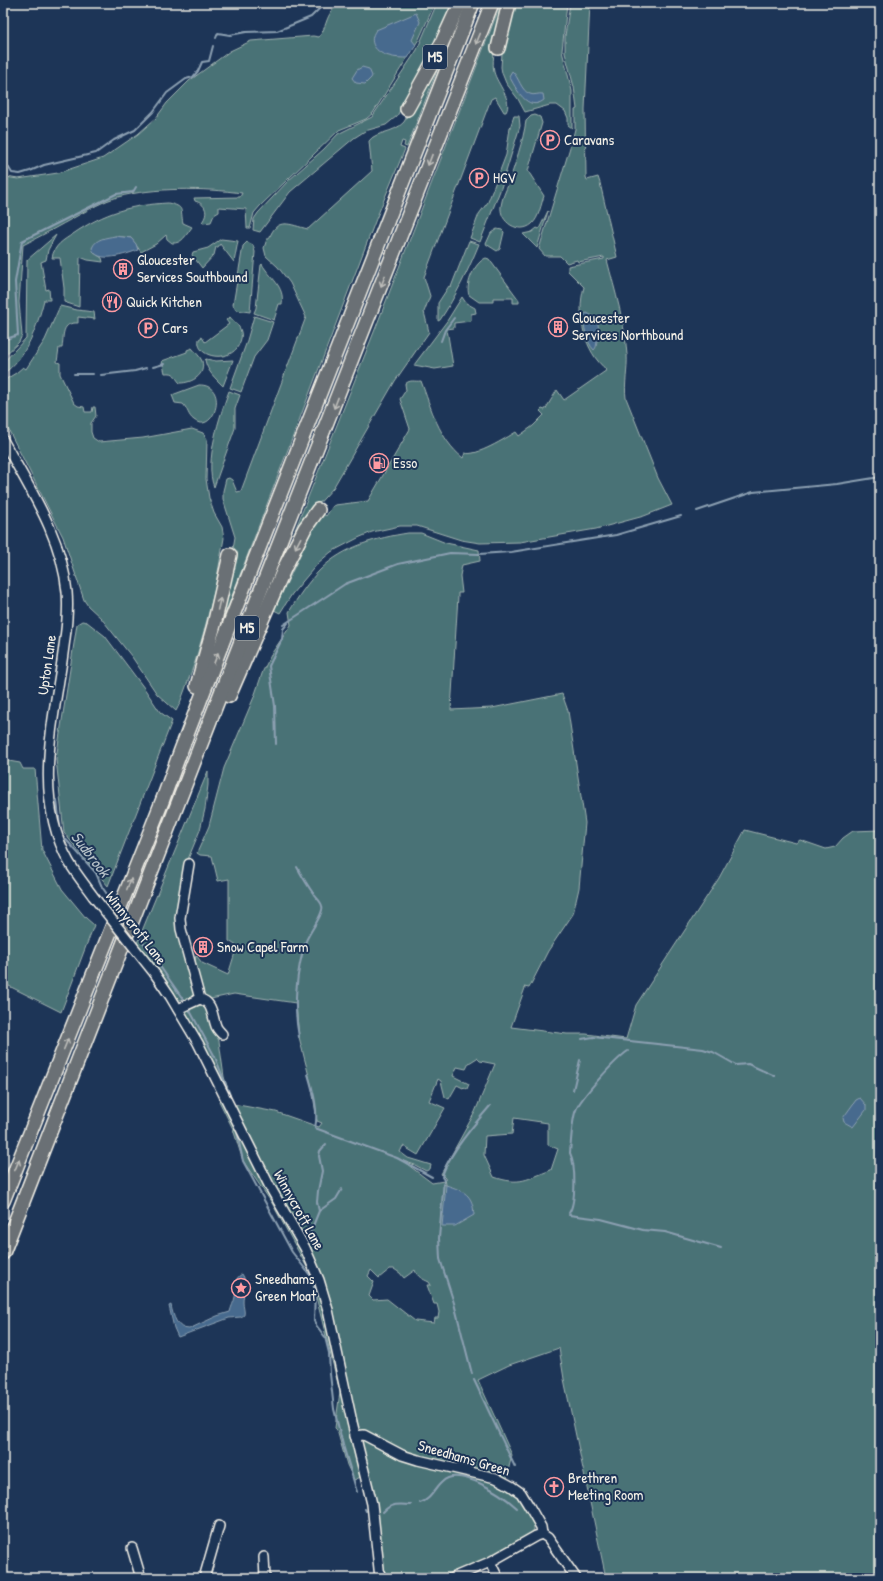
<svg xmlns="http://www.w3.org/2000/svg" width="883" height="1581" font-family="'Patrick Hand',sans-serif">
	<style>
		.green { fill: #4a7276; stroke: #9fb2af; fill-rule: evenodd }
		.water { fill: #466a8e; stroke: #8ca0b2 }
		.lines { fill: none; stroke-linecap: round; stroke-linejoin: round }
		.stream { stroke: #8ca0b2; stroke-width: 2 }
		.minor-casing { stroke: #f4f1e8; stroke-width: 12 }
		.highway-casing { stroke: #f4f1e8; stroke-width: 16 }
		.minor { stroke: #1d3557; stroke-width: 9 }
		.highway { stroke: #6a7074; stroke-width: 13 }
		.minor-bridge-casing { stroke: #f4f1e8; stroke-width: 12; stroke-linecap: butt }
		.minor-bridge { stroke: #1d3557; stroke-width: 9 }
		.oneway { stroke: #bdbdba }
		.labels { text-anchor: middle; stroke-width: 4; stroke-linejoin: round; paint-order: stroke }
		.shield { fill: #1d3557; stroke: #b4b9bc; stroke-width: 1 }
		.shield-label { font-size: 14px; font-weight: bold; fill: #f4f1e8 }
		.poi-label { font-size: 15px; fill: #f4f1e8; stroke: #1d3557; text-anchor: start }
		.street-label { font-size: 15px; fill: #f4f1e8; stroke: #1d3557 }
		.water-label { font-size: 16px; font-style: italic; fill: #b7c2c8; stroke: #1d3557 }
	</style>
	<rect width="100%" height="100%" fill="#1d3557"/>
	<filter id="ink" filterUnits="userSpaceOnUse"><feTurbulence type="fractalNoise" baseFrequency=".025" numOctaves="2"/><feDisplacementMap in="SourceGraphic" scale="8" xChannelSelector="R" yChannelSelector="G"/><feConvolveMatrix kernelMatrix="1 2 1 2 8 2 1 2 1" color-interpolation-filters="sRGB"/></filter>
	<g filter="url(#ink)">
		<!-- green -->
		<g class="green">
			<path d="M342,3H435L419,39L373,113L366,119L339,130L260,206L254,213L250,228H247L246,209L219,207V212L214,215L211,222L203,223L202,222C209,213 206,204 195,201L194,198L240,197L242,193C205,188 153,187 118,197C103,201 90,209 77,216C59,226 41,236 23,245L19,302L22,335L19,342L3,357V171L6,177L18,179L58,173L103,158L138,134L156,118L167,103L189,81L230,51L251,41L313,36L319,37C329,24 324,13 342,3Z"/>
			<polygon points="437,3 453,3 425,64 397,116 386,125 365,131 354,138 290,192 260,232 253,230 254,219 258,213 288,181 324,149 338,134 372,117 417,50"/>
			<path d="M501,3H507C502,21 490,54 494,72C497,84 513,100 506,112H504L495,97L491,99L424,277L430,296L424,312L429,332L395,381L333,488L316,507L281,565L376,327Z"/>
			<polygon points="516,3 567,3 562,51 572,91 572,128 568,125 568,118 565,111 557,105 550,105 525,112 518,99 506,83 502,73 501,67 502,54 506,39"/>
			<path d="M570,3H590L585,109L586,177L587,180L598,177L600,183L617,257L607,260C615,291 625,323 627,355C628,369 624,384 626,398L658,478L672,505L644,516L596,529L520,542L480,543L461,540L417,526H400L372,532L358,538L331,552L318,563L292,594L280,613L274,610L310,534L309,533L322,513L326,516L333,506L335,505L368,501L410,429L400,399L406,390L405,384C411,379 414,382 421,381C431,408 439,439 463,458L465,453C476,457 506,438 516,432L519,436L533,426L544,415L540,411L542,409L545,410L557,390L564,400L607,370C584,352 576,315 584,287L568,271V266L604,259V257L578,262L577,260L567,263L560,256H545L539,249L571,144L575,129V110L577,109L574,87L565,53V36Z"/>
			<path d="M451,35L407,147L404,146L405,142L402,141L400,147L405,149L376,219L219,630L235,537L223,499V491L226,479L229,478L232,480L237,492L241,491L306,317L290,283L278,267L266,256L264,248L267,239H269C277,216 290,225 308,229L372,171L369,141C376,131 393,134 404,122Z"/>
			<path d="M535,115L540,117L542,123L528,171L544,196C541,204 539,218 532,224C519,235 499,222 501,206C502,198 506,190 509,183C515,163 523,142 526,121L531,116Z"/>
			<polygon points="514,116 519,116 520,126 501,188 480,242 470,238 479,214 488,202 506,155 510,128"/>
			<path d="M168,203C185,207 180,209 183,223L192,227C186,235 182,244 172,243L167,239L166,235L156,244L141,252L131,238L115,236L94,253L102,258L103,262L88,260L80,257L79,307L64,302V288L60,258H52C54,245 64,240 73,234C105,212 131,205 168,203Z"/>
			<polygon points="548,211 537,248 523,234 532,232 537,228 539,229"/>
			<polygon points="497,229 502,230 504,232 500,249 497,251 486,244 491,233"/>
			<path d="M56,235L48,250L46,260L41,262L46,290L49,289L50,300H44C37,327 27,357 3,374V363L26,338L27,260Z"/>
			<polygon points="221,239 238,241 234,262 220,244 218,247 216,247 214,255 202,268 192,255 193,252 208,248"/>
			<path d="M469,241L479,244C468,271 456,296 440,320L438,321V303L449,286L451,287Z"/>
			<polygon points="247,242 253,245 255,252 250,312 236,310 233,305 243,246"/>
			<path d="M486,258L489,259L519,300V303H513V298H493V302H479L469,295C465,284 475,262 486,258Z"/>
			<path d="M262,264C270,278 285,286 282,304H279L274,320L254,313L256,308L261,265Z"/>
			<polygon points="462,297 466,303 475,308 476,313 471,314 471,321 454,323 454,328 447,329 453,366 435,369 414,365 447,321"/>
			<path d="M60,306L77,310L94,312L95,319L78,317V323C61,322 64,335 62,348H59L57,362L60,363V374L74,403L78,406L84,407L85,412H92L93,407H95L96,416L91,423V432L93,438L99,442L143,438L192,429L203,433L207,439L206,479L209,498L214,513L222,527L224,538L215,589L204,631L195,662L180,703L176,711L157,694L132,657L101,618L88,606L84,600L63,537L3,419V381L16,373L23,367L26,369L45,340Z"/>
			<polygon points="254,316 273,322 267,340 254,357 241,392 230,388 246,344"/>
			<path d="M230,317C234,322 240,326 241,332C242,336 241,340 239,344C232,363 195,359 199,339L202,337L205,342L229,324L226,320Z"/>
			<path d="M192,348C195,352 200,356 202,361C206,375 192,383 180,383C173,376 177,372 165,373L162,361L187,352V350Z"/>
			<path d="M206,359L216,361L233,360L223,386C215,378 207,371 205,360Z"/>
			<path d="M199,385C230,384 214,436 194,420C188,416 188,409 183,404L175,403L172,395Z"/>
			<path d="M229,391L240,395L235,409V428L214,487C204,462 220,415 229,391Z"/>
			<path d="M408,533H421L446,543L479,550L480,561L462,565L460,576L462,593H458V596L451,710L492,708L562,694L568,711L585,823L579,888L573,914L548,951L529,988L524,987L525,988L511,1027L567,1034H586L626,1039L636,1005L719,878L745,830L796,843L800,840L826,849L835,847L843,838L853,831L880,830V1578H606L564,1379L559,1348L509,1365L478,1380L512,1455L508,1471L509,1475L507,1478L503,1479L404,1453L363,1432L359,1428L357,1429L327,1301L185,1013L187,1010L196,1002L207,1006L211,1022L219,1041L224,1077L233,1104L276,1112L319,1127L322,1123L317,1121L312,1088L299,1037L296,1003L234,994L206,1000C197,986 192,971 196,955L202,963L228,975L237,946L229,941V879L218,881L212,856L200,855L197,853L209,826L224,768L254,697L263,671L272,653L291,625L289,612C298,597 308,582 320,570C344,546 377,538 408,533ZM477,1058L480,1061L495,1064L475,1112L441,1174L445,1178L446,1185L443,1184L444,1181L432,1183L403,1161L415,1165L426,1171L430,1169L431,1165L408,1158L400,1152L403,1146L418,1155L445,1108L429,1101L438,1079L441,1081L445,1097L449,1099L457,1085L463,1088L464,1087L467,1089L469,1084L453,1076L457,1067L466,1069L469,1063ZM514,1118L548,1123V1145L558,1149L551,1170C527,1179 520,1186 494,1177L484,1155L485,1136L512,1134ZM390,1269H394L400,1273L404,1278L415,1270C417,1277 423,1279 429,1282L431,1285H427L434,1304H437L439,1312L438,1318H435L434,1323L415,1321L387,1299L373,1300L369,1296L374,1282L368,1276L371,1270L379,1278Z"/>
			<polygon points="82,621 87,622 105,636 144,688 160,712 172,721 108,886 64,833 56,759 77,624"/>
			<polygon points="3,760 20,763 23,769 35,769 42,850 62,889 86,918 94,925 61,1012 3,983"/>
			<polygon points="208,771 208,785 205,809 200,830 186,864 180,905 195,993 194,996 190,999 179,1000 137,943"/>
			<polygon points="223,1100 305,1256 316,1284 363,1476 354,1480 347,1465 337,1430 335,1428 340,1392 310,1273 272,1203 243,1161 233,1129 219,1101"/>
			<path d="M364,1439L469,1472L516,1490C521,1499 535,1520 534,1529C533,1538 455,1577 443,1578C424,1580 404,1578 385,1578L375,1496L361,1441Z"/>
		</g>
		<!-- water -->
		<g class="water">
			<path d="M416,13L420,22L412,40L416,45L408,58C402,58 395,58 389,56C376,53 367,42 376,30Z"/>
			<polygon points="362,67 369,69 372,76 371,78 365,84 356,83 352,78 357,70"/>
			<path d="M512,71C519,77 521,91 530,94C534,96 538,93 543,94L544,100C527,113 516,88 509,76Z"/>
			<path d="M115,236L131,238L136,244L138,250C127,254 96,265 92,248C96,238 106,238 115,236Z"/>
			<path d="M587,313C601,319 599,328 597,341C596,345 597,347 594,350C586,342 584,325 583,315Z"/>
			<polygon points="860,1098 866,1105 866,1110 853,1127 844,1122 843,1118 856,1100"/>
			<path d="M446,1185C464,1191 473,1194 474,1215L455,1226H442Z"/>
			<path d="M242,1274C248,1282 243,1293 243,1302C243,1307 245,1311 244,1315L241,1317L229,1318L178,1337L174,1328L169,1306L171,1305C173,1316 177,1329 189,1329L217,1316L230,1312C231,1307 234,1302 235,1297C237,1287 232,1280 242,1274Z"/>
		</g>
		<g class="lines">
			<!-- stream -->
			<g class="stream">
				<polyline points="216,38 218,33 230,35 246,32 277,31 311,17 325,3"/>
				<polyline points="3,151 7,165 12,173 20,174 30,171 44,165 96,153 114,140 135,130 153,112 167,93 186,79 193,77 198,71 202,62 209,61 213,46"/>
				<polyline points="3,340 18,335 15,282 22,241 116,194 133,192 136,187"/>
				<polyline points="441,341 445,330 454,318"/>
				<polyline points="153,367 164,364"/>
				<polyline points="74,374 93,374"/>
				<polyline points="101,375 135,371 146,368"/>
				<polyline points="697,511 753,492 837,484 880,477"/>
				<polyline points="283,625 345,584 398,564 450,553 479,554 511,552 616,535 681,516"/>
				<polyline points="276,744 275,706 269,666 282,639 283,629 288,623"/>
				<polyline points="57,800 61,834 96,873 102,887 109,897"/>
				<path d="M297,867C302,876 307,885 313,893C315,897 321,901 322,906C325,912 309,933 306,941C296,971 293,1006 299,1037"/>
				<polyline points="138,935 185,1002"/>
				<polyline points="189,1009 215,1057 230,1095"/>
				<polyline points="582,1039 593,1037 703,1049 713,1052 736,1065 748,1064 775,1076"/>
				<path d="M308,1074C313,1091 319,1111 315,1128L397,1158L432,1177"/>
				<polyline points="573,1090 580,1060"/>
				<polyline points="236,1128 243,1161 292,1252 313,1279 315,1291 314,1321 316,1325 325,1337 329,1353 330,1374 334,1409 343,1445 357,1492"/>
				<polyline points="319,1211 317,1202 318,1191 322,1171 319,1156 320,1151 326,1144"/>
				<path d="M569,1213C576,1203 576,1165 570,1153C571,1142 572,1119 576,1110C581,1097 616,1059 628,1051"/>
				<polyline points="569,1215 601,1219 643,1230 665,1232 721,1248"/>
				<polyline points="306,1243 319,1211 336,1199 342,1189"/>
				<path d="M472,1374L454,1303L440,1259L439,1238L444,1180L442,1177C446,1158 477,1121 490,1106"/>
				<polyline points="474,1380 515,1467"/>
				<path d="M420,1503C431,1500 434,1489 442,1482C459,1465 503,1495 517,1508"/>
				<polyline points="365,1509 366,1511"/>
				<path d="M383,1512C391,1503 400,1504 411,1505"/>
			</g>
			<defs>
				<g id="minor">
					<path d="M3,440C29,488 62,536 67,592C69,615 65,638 62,661C52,728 34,799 69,862C76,874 85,885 93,896"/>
					<path d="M189,864L180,918L181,929L200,999C213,1002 212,1016 216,1026C217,1029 220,1032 222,1034"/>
					<polyline points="155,974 170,996 198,1043 270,1187 305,1248 319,1280 328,1310 352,1422 372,1504 380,1578"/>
					<polyline points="178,1009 200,999"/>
					<polyline points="355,1436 364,1435 402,1455 418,1460 496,1478 511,1486 521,1493 529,1506 541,1527 542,1534"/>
					<polyline points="542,1534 548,1538 576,1578"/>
					<polyline points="132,1548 141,1578"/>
					<polyline points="264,1557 265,1578"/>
					<polyline points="490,1562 498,1578"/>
					<polyline points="204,1578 219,1526"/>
					<polyline points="452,1578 490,1562 536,1536 542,1534"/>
				</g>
				<g id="highway">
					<polyline points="498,48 509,3"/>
					<polyline points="407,109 434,60 460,3"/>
					<polyline points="197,686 214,625 230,555"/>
					<polyline points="229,696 285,567 305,528 318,510"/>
					<polyline points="3,1201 163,799 181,750 247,579 473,3"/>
					<polyline points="3,1253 262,587 492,3"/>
				</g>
			</defs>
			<!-- minor casing -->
			<use href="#minor" class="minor-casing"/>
			<!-- highway casing -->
			<use href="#highway" class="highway-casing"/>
			<!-- minor -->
			<use href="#minor" class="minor"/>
			<!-- highway -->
			<use href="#highway" class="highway"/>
			<defs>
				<polyline id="minor-bridge" points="93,896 155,974"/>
			</defs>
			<!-- minor-bridge casing -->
			<use href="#minor-bridge" class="minor-bridge-casing"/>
			<!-- minor-bridge -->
			<use href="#minor-bridge" class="minor-bridge"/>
		</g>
		<!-- one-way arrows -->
		<defs><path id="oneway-shaft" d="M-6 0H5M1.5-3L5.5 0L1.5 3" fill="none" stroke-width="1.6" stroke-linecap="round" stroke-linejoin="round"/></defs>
		<g class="oneway">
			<use href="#oneway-shaft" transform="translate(478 39) rotate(112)"/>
			<use href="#oneway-shaft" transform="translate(430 160) rotate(111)"/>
			<use href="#oneway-shaft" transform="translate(383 281) rotate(111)"/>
			<use href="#oneway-shaft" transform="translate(336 403) rotate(111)"/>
			<use href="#oneway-shaft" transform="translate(298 543) rotate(117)"/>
			<use href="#oneway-shaft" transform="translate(219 604) rotate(-77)"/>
			<use href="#oneway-shaft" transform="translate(216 658) rotate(-69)"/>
			<use href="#oneway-shaft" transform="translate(129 884) rotate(-68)"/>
			<use href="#oneway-shaft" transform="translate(66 1044) rotate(-68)"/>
			<use href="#oneway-shaft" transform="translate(17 1165) rotate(-68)"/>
		</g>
	</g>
	<!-- icons -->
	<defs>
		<symbol id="parking-ring" viewBox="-11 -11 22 22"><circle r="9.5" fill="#1d3557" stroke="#ff9aa2" stroke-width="1.5"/><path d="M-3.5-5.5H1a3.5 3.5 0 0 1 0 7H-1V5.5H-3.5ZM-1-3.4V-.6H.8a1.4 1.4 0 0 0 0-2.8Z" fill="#ff9aa2"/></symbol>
		<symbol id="building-ring" viewBox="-11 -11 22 22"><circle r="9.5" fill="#1d3557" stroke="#ff9aa2" stroke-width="1.5"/><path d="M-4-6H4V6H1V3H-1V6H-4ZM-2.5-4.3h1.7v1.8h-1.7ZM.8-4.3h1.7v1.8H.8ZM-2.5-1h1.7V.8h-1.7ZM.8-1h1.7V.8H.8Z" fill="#ff9aa2"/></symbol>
		<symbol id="restaurant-ring" viewBox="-11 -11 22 22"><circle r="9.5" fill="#1d3557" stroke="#ff9aa2" stroke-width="1.5"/><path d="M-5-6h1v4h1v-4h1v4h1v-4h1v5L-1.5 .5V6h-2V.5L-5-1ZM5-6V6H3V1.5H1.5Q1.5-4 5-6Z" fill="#ff9aa2"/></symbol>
		<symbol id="fuel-ring" viewBox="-11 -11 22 22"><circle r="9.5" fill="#1d3557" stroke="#ff9aa2" stroke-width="1.5"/><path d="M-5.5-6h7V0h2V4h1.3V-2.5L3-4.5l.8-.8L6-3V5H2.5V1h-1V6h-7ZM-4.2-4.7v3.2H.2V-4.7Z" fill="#ff9aa2"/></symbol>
		<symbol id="sight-ring" viewBox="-11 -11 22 22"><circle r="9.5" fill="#1d3557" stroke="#ff9aa2" stroke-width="1.5"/><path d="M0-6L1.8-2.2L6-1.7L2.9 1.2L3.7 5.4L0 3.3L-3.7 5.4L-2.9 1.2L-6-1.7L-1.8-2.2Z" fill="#ff9aa2"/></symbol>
		<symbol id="church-ring" viewBox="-11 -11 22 22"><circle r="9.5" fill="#1d3557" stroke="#ff9aa2" stroke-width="1.5"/><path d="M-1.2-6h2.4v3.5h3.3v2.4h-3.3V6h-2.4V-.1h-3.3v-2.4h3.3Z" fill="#ff9aa2"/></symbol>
	</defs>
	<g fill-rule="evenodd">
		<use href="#parking-ring" x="539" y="129" width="22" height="22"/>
		<use href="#parking-ring" x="468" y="167" width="22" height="22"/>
		<use href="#building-ring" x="112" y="258" width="22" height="22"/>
		<use href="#restaurant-ring" x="101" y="291" width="22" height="22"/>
		<use href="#building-ring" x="547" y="316" width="22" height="22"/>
		<use href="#parking-ring" x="137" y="317" width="22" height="22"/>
		<use href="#fuel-ring" x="368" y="452" width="22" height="22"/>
		<use href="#building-ring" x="192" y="936" width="22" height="22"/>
		<use href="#sight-ring" x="230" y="1277" width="22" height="22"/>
		<use href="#church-ring" x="543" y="1476" width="22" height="22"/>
	</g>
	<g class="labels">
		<!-- shield labels -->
		<g class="shield">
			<rect x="423" y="45" width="24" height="24" rx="3"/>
			<rect x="235" y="616" width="24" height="24" rx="3"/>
		</g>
		<g class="shield-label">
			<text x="435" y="62">M5</text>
			<text x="247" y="633">M5</text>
		</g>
		<!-- poi labels -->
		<g class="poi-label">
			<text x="564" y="145">Caravans</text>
			<text x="493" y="183">HGV</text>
			<text x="137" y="265">Gloucester<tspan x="137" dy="17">Services Southbound</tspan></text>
			<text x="126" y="307">Quick Kitchen</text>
			<text x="572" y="323">Gloucester<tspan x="572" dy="17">Services Northbound</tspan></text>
			<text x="162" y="333">Cars</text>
			<text x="393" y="468">Esso</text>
			<text x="217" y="952">Snow Capel Farm</text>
			<text x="255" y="1284">Sneedhams<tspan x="255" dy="17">Green Moat</tspan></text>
			<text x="568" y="1483">Brethren<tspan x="568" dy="17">Meeting Room</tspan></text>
		</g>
		<!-- street labels -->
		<g class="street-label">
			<text transform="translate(47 665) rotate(-82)" y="5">Upton Lane</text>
			<text transform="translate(136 928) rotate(52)" y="5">Winnycroft Lane</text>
			<text transform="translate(299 1210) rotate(61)" y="5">Winnycroft Lane</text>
			<text transform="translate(464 1458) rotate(16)" y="5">Sneedhams Green</text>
		</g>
		<!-- water labels -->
		<g class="water-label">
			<text transform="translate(91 854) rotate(52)" y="6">Sudbrook</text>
		</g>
	</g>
	<!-- margin -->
	<rect width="883" height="1581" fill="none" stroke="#1d3557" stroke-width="16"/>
	<rect x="8" y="8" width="867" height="1565" fill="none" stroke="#f4f1e8" stroke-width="1.5" filter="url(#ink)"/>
</svg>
